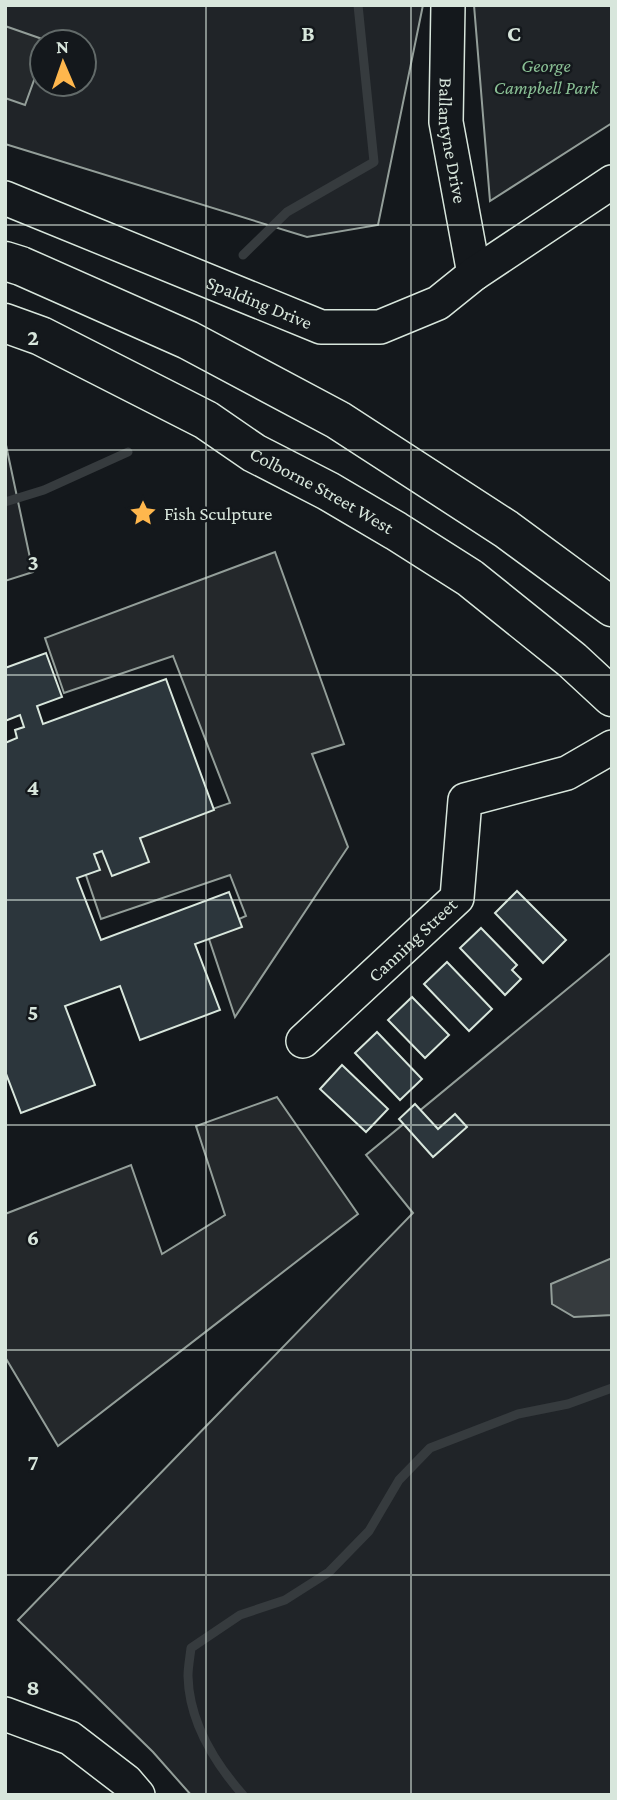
<svg xmlns="http://www.w3.org/2000/svg" width="617" height="1800" font-family="'Crimson Pro',serif">
	<style>
		.green { fill: #202428; stroke: #939e99; stroke-width: 2; fill-rule: evenodd }
		.parking { fill: #24282b; stroke: #939e99; stroke-width: 2 }
		.water { fill: #363b3e; stroke: #939e99; stroke-width: 2 }
		.lines { fill: none; stroke-linecap: round; stroke-linejoin: round }
		.stream { stroke: #363b3e; stroke-width: 9 }
		.building { fill: #2c363c; stroke: #d8e6dc; stroke-width: 2 }
		.minor-casing { stroke: #d8e6dc; stroke-width: 36 }
		.major-casing { stroke: #d8e6dc; stroke-width: 41 }
		.minor { stroke: #14181c; stroke-width: 33 }
		.major { stroke: #14181c; stroke-width: 38 }
		.grid { fill: none; stroke: #d8e6dc; stroke-width: 2; stroke-opacity: 0.55 }
		.labels { text-anchor: middle; stroke-width: 5; stroke-linejoin: round; paint-order: stroke }
		.park-label { font-size: 19px; font-style: italic; fill: #8ac095; stroke: #14181c }
		.street-label { font-size: 19px; fill: #d8e6dc; stroke: #14181c }
		.poi-label { font-size: 19px; fill: #d8e6dc; stroke: #14181c; text-anchor: start }
		.grid-label { font-size: 23px; text-anchor: middle; font-weight: bold; fill: #d8e6dc; stroke: #14181c; stroke-width: 5; stroke-linejoin: round; paint-order: stroke }
	</style>
	<rect width="100%" height="100%" fill="#14181c"/>
	<!-- green -->
	<g class="green">
		<path d="M5,5H423L378,225L307,237L5,144ZM42,42H84V84H42Z"/>
		<polygon points="474,5 612,5 612,123 490,201"/>
		<polygon points="6,445 33,572 5,581 5,446"/>
		<polygon points="612,952 612,1795 191,1795 153,1752 18,1620 413,1213 366,1155"/>
	</g>
	<!-- parking -->
	<g class="parking">
		<polygon points="5,26 48,41 42,42 42,58 25,105 5,98"/>
		<polygon points="275,552 344,744 312,754 348,847 235,1017 207,933 246,916 230,875 101,919 79,855 230,803 173,656 64,693 45,638"/>
		<polygon points="277,1097 358,1214 58,1446 5,1357 5,1214 131,1165 162,1254 225,1215 196,1126"/>
	</g>
	<!-- water -->
	<polygon class="water" points="612,1258 612,1315 574,1317 552,1304 551,1284"/>
	<g class="lines">
		<!-- stream -->
		<g class="stream">
			<polyline points="243,255 287,212 374,162 358,5"/>
			<polyline points="5,502 44,490 128,452"/>
			<path d="M243,1795C214,1762 189,1721 188,1676C188,1667 190,1657 191,1648L240,1615L285,1600L329,1572L369,1531L399,1480L430,1448L518,1414L568,1404L612,1388"/>
		</g>
	</g>
	<!-- building -->
	<g class="building">
		<polygon points="46,653 62,697 37,706 43,724 166,679 214,810 140,838 149,862 112,876 102,851 94,854 100,870 77,878 101,940 229,892 242,927 195,944 220,1010 140,1040 120,986 65,1006 95,1085 21,1113 5,1071 5,743 17,738 15,730 24,727 20,715 5,721 5,668"/>
		<polygon points="517,891 566,940 543,963 495,913"/>
		<polygon points="481,928 517,965 512,970 521,979 505,995 460,948"/>
		<polygon points="447,962 492,1009 469,1031 424,984"/>
		<polygon points="412,997 449,1035 425,1058 388,1020"/>
		<polygon points="377,1032 422,1079 400,1100 355,1053"/>
		<polygon points="342,1065 388,1109 366,1132 320,1089"/>
		<polygon points="415,1104 438,1129 455,1114 467,1127 433,1157 399,1119"/>
	</g>
	<g class="lines">
		<defs>
			<g id="minor">
				<path id="s1" d="M448,5L446,122L474,274"/>
				<path id="s2" d="M5,198L321,327H380L438,303L474,274L612,182"/>
				<path id="s3" d="M303,1041L457,898L465,800L567,773L612,747"/>
				<polyline points="5,1714 70,1738 126,1781 138,1795"/>
			</g>
			<g id="major">
				<polyline points="5,261 21,266 188,340 338,420 506,529 612,607"/>
				<path id="s4" d="M5,323L41,336L206,420L254,453L328,491L396,531L470,578L572,660L612,697"/>
			</g>
		</defs>
		<!-- minor casing -->
		<use href="#minor" class="minor-casing"/>
		<!-- major casing -->
		<use href="#major" class="major-casing"/>
		<!-- minor -->
		<use href="#minor" class="minor"/>
		<!-- major -->
		<use href="#major" class="major"/>
	</g>
	<!-- grid -->
	<path class="grid" d="M206,5V1795M411,5V1795M5,225H612M5,450H612M5,675H612M5,900H612M5,1125H612M5,1350H612M5,1575H612"/>
	<!-- icons -->
	<defs>
		<symbol id="sight-bare" viewBox="-9 -9 18 18"><path d="M0-6L1.8-2.2L6-1.7L2.9 1.2L3.7 5.4L0 3.3L-3.7 5.4L-2.9 1.2L-6-1.7L-1.8-2.2Z" fill="#ffb74d" stroke="#14181c" stroke-width="2.5" paint-order="stroke"/></symbol>
	</defs>
	<g fill-rule="evenodd">
		<use href="#sight-bare" x="124" y="494" width="38" height="38"/>
	</g>
	<g class="labels">
		<!-- park labels -->
		<g class="park-label">
			<text x="546" y="72">George<tspan x="546" dy="22">Campbell Park</tspan></text>
		</g>
		<!-- street labels -->
		<g class="street-label">
			<text dy="7" stroke="none"><textPath href="#s1" startOffset="136">Ballantyne Drive</textPath></text>
			<text dy="7" stroke="none"><textPath href="#s2" startOffset="275">Spalding Drive</textPath></text>
			<text dy="7" stroke="none"><textPath href="#s4" startOffset="359">Colborne Street West</textPath></text>
			<text dy="7" stroke="none"><textPath href="#s3" startOffset="149">Canning Street</textPath></text>
		</g>
		<!-- poi labels -->
		<g class="poi-label">
			<text x="164" y="520">Fish Sculpture</text>
		</g>
	</g>
	<g class="grid-label">
		<text x="308" y="41">B</text>
		<text x="514" y="41">C</text>
		<text x="33" y="345">2</text>
		<text x="33" y="570">3</text>
		<text x="33" y="795">4</text>
		<text x="33" y="1020">5</text>
		<text x="33" y="1245">6</text>
		<text x="33" y="1470">7</text>
		<text x="33" y="1695">8</text>
	</g>
	<!-- border -->
	<rect width="617" height="1800" fill="none" stroke="#d8e6dc" stroke-width="14"/>
	<!-- north arrow -->
	<g transform="translate(63 63) rotate(358)"><circle r="33" fill="#14181c" stroke="#626a69" stroke-width="2"/>
	<path d="M0-5L12 26L0 18L-12 26Z" fill="#ffb74d"/>
	<text y="-10" font-size="19" font-weight="bold" text-anchor="middle" fill="#d8e6dc">N</text>
	</g>
</svg>
